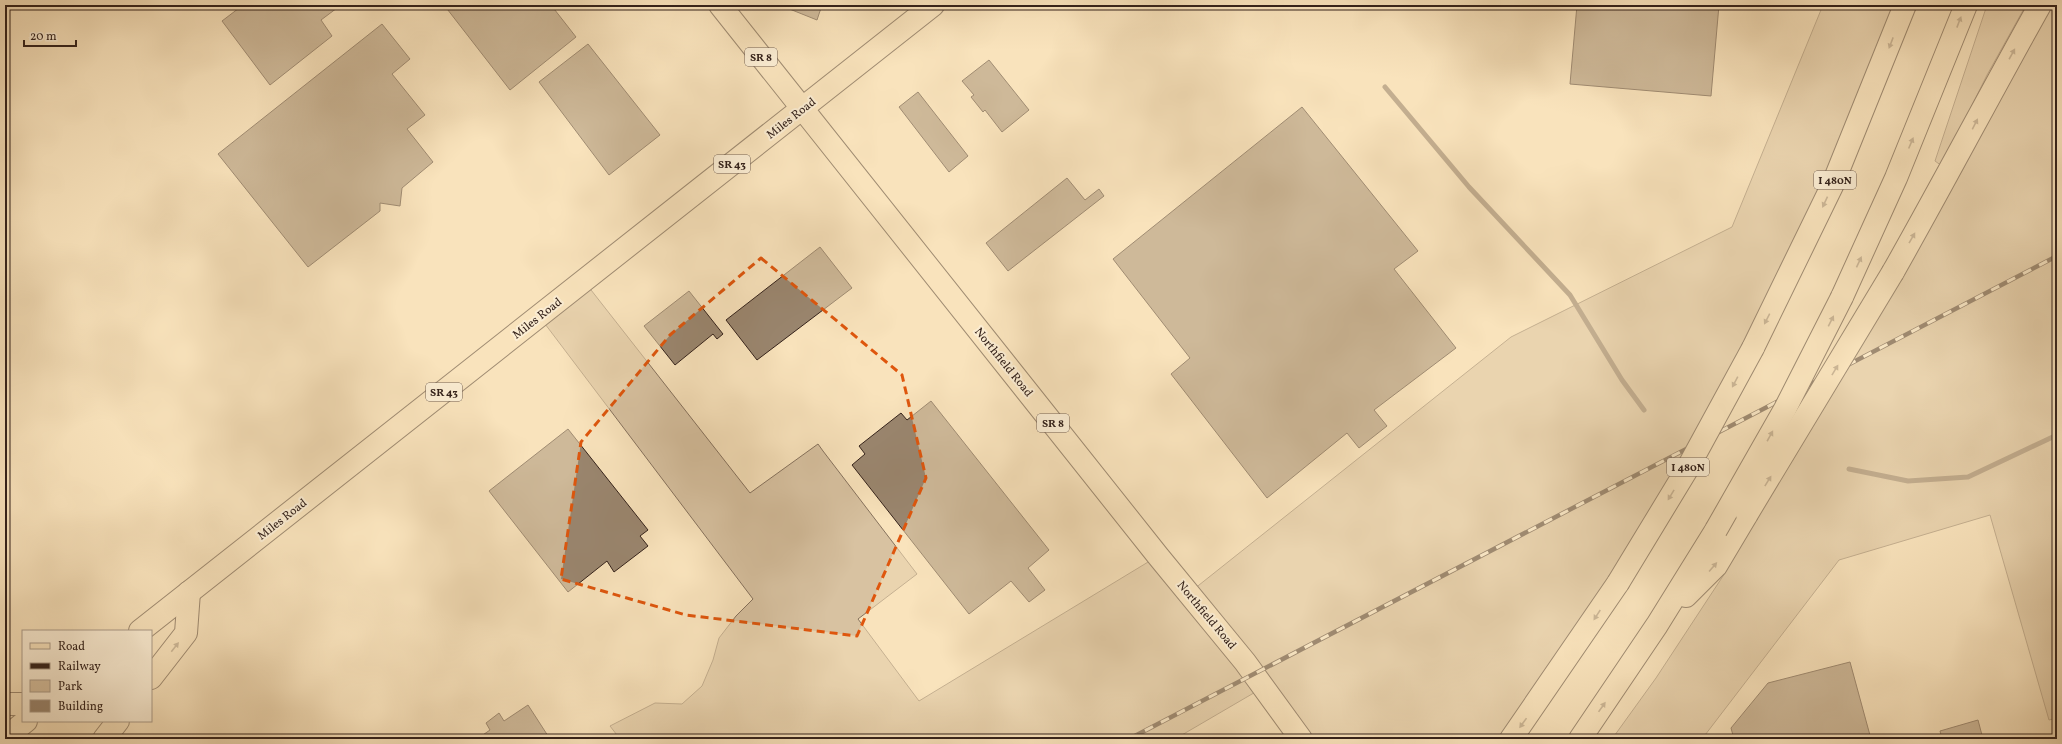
<svg xmlns="http://www.w3.org/2000/svg" width="2062" height="744" font-family="Vollkorn,serif">
	<style>
		.green { fill: #d8c2a1; stroke: #86725e }
		.lines { fill: none; stroke-linecap: round; stroke-linejoin: round }
		.stream { stroke: #826e5b; stroke-width: 5 }
		.building { fill: #9a866f; stroke: #34221b }
		.major-casing { stroke: #34221b; stroke-width: 24 }
		.highway-casing { stroke: #34221b; stroke-width: 24 }
		.major { stroke: #f9e3bc; stroke-width: 22 }
		.highway { stroke: #f9e3bc; stroke-width: 22 }
		.rail-casing { stroke: #34221b; stroke-width: 4.5 }
		.rail { stroke: #fbedd3; stroke-width: 3; stroke-dasharray: 9; stroke-linecap: butt }
		.highway-bridge-casing { stroke: #34221b; stroke-width: 24; stroke-linecap: butt }
		.highway-bridge { stroke: #f9e3bc; stroke-width: 22 }
		.oneway { fill: #96826c }
		.marked { fill: none; stroke: #df560d; stroke-width: 3; stroke-dasharray: 8 5; stroke-linejoin: round }
		.labels { text-anchor: middle; stroke-width: 4; stroke-linejoin: round; paint-order: stroke }
		.shield { fill: #fbedd3; stroke: #705f52; stroke-width: 1 }
		.shield-label { font-size: 11px; font-weight: bold; fill: #34221b }
		.street-label { font-size: 12px; fill: #34221b; stroke: #fbedd3 }
	</style>
	<rect width="100%" height="100%" fill="#f9e3bc"/>
	<filter id="stains"><feTurbulence type="fractalNoise" baseFrequency=".005" numOctaves="4"/><feColorMatrix values="0 0 0 0 .2 0 0 0 0 .09 0 0 0 0 .02 0 0 0 .5 -.17"/></filter>
	<radialGradient id="worn" r=".72"><stop offset=".6" stop-color="#630" stop-opacity="0"/><stop offset="1" stop-color="#630" stop-opacity=".3"/></radialGradient>
	<!-- green -->
	<g class="green">
		<polygon points="1823,5 1905,5 1753,348 1511,739 1301,739 1264,687 1175,739 620,739 610,726 655,703 682,704 702,686 713,660 719,638 736,616 753,599 539,316 584,281 750,493 818,444 823,451 917,574 858,619 919,701 1158,556 1189,593 1511,337 1732,227"/>
		<polygon points="1987,5 2026,5 1987,75 1942,166 1935,161"/>
		<polygon points="2040,5 2057,5 2057,718 2049,720 1990,515 1839,560 1702,739 1612,739 1656,678 1725,573 1716,566"/>
	</g>
	<g class="lines">
		<!-- stream -->
		<g class="stream">
			<polyline points="1385,87 1469,187 1570,295 1622,380 1644,410"/>
			<polyline points="1849,469 1908,481 1968,477 2057,435"/>
		</g>
	</g>
	<!-- building -->
	<g class="building">
		<polygon points="243,5 341,5 321,20 332,36 270,85 222,21"/>
		<polygon points="444,5 551,5 576,37 510,90"/>
		<polygon points="788,5 822,5 817,20 787,8"/>
		<polygon points="1577,5 1719,5 1711,96 1570,84"/>
		<polygon points="382,24 410,59 392,74 425,115 407,129 433,162 402,188 400,206 380,203 380,211 308,267 218,154"/>
		<polygon points="588,44 660,135 609,175 539,82"/>
		<polygon points="989,60 1029,110 1002,132 985,110 983,112 971,97 974,95 962,81"/>
		<polygon points="918,92 968,156 949,172 899,107"/>
		<polygon points="1302,107 1418,251 1394,269 1456,348 1374,410 1387,426 1359,448 1347,433 1267,498 1171,374 1190,358 1113,259"/>
		<polygon points="1067,178 1085,200 1099,189 1104,196 1008,271 986,243"/>
		<polygon points="820,247 852,288 757,360 726,320"/>
		<polygon points="689,291 723,334 717,339 713,334 675,365 644,326"/>
		<polygon points="931,401 1049,550 1028,568 1045,590 1029,602 1011,581 969,614 852,465 865,454 859,446 901,413 907,420"/>
		<polygon points="568,429 648,530 640,536 648,546 614,572 607,561 568,592 489,491"/>
		<polygon points="1850,662 1871,739 1734,739 1731,728 1768,683"/>
		<polygon points="528,705 550,739 477,739 490,730 486,723 499,713 504,721"/>
		<polygon points="1978,720 1983,739 1942,739 1940,731"/>
	</g>
	<g class="lines">
		<defs>
			<g id="major">
				<polyline points="720,5 1158,556 1245,662 1301,739"/>
				<polyline points="140,631 933,5"/>
				<polyline points="151,678 186,633 189,592"/>
				<polyline points="5,704 23,704"/>
				<polyline points="5,738 26,721"/>
				<polyline points="104,739 118,721"/>
			</g>
			<g id="highway">
				<path d="M1893,272C1943,184 1990,94 2040,5"/>
				<polyline points="1842,297 1896,178 1966,5"/>
				<polyline points="1753,348 1832,186 1905,5"/>
				<polyline points="1686,596 1716,566 1747,514"/>
				<polyline points="1511,739 1618,583"/>
				<polyline points="1580,739 1657,625 1716,530"/>
			</g>
		</defs>
		<!-- major casing -->
		<use href="#major" class="major-casing"/>
		<!-- highway casing -->
		<use href="#highway" class="highway-casing"/>
		<!-- major -->
		<use href="#major" class="major"/>
		<!-- highway -->
		<use href="#highway" class="highway"/>
		<defs>
			<polyline id="rail" points="1129,739 2057,256"/>
		</defs>
		<!-- rail casing -->
		<use href="#rail" class="rail-casing"/>
		<!-- rail -->
		<use href="#rail" class="rail"/>
		<defs>
			<g id="highway-bridge">
				<polyline points="1747,514 1893,272"/>
				<polyline points="1716,530 1785,409 1842,297"/>
				<polyline points="1618,583 1686,471 1753,348"/>
			</g>
		</defs>
		<!-- highway-bridge casing -->
		<use href="#highway-bridge" class="highway-bridge-casing"/>
		<!-- highway-bridge -->
		<use href="#highway-bridge" class="highway-bridge"/>
	</g>
	<!-- one-way arrows -->
	<defs><path id="oneway-solid" d="M-6-.8H1V-3.2L6.5 0L1 3.2V.8H-6Z"/></defs>
	<g class="oneway">
		<use href="#oneway-solid" transform="translate(1959 22) rotate(-69)"/>
		<use href="#oneway-solid" transform="translate(1891 43) rotate(111)"/>
		<use href="#oneway-solid" transform="translate(2012 54) rotate(-61)"/>
		<use href="#oneway-solid" transform="translate(1975 124) rotate(-63)"/>
		<use href="#oneway-solid" transform="translate(1911 143) rotate(-67)"/>
		<use href="#oneway-solid" transform="translate(1825 202) rotate(115)"/>
		<use href="#oneway-solid" transform="translate(1912 238) rotate(-60)"/>
		<use href="#oneway-solid" transform="translate(1859 262) rotate(-65)"/>
		<use href="#oneway-solid" transform="translate(1767 319) rotate(117)"/>
		<use href="#oneway-solid" transform="translate(1831 321) rotate(-63)"/>
		<use href="#oneway-solid" transform="translate(1835 370) rotate(-59)"/>
		<use href="#oneway-solid" transform="translate(1735 382) rotate(118)"/>
		<use href="#oneway-solid" transform="translate(1770 436) rotate(-61)"/>
		<use href="#oneway-solid" transform="translate(1768 481) rotate(-58)"/>
		<use href="#oneway-solid" transform="translate(1671 495) rotate(121)"/>
		<use href="#oneway-solid" transform="translate(1713 567) rotate(-49)"/>
		<use href="#oneway-solid" transform="translate(1597 615) rotate(123)"/>
		<use href="#oneway-solid" transform="translate(175 647) rotate(-52)"/>
		<use href="#oneway-solid" transform="translate(1602 707) rotate(-55)"/>
		<use href="#oneway-solid" transform="translate(1523 723) rotate(126)"/>
	</g>
	<!-- marked area -->
	<path d="M0 0H2062V744H0ZM761,258L902,375L926,478L857,636L686,615L561,579L581,442L670,335Z" fill="#f9e3bc" fill-opacity=".55" fill-rule="evenodd"/>
	<path class="marked" d="M761,258L902,375L926,478L857,636L686,615L561,579L581,442L670,335Z"/>
	<g class="labels">
		<!-- shield labels -->
		<g class="shield">
			<rect x="745" y="48" width="32" height="18" rx="3"/>
			<rect x="714" y="155" width="36" height="18" rx="3"/>
			<rect x="1814" y="171" width="42" height="18" rx="3"/>
			<rect x="426" y="383" width="36" height="18" rx="3"/>
			<rect x="1037" y="414" width="32" height="18" rx="3"/>
			<rect x="1667" y="458" width="42" height="18" rx="3"/>
		</g>
		<g class="shield-label">
			<text x="761" y="61">SR 8</text>
			<text x="732" y="168">SR 43</text>
			<text x="1835" y="184">I 480N</text>
			<text x="444" y="396">SR 43</text>
			<text x="1053" y="427">SR 8</text>
			<text x="1688" y="471">I 480N</text>
		</g>
		<!-- street labels -->
		<g class="street-label">
			<text transform="translate(791 118) rotate(-38)" y="4">Miles Road</text>
			<text transform="translate(537 318) rotate(-38)" y="4">Miles Road</text>
			<text transform="translate(1004 362) rotate(51)" y="4">Northfield Road</text>
			<text transform="translate(282 519) rotate(-38)" y="4">Miles Road</text>
			<text transform="translate(1207 615) rotate(50)" y="4">Northfield Road</text>
		</g>
	</g>
	<!-- margin -->
	<rect width="2062" height="744" fill="none" stroke="#f9e3bc" stroke-width="20"/>
	<rect x="6" y="6" width="2050" height="732" fill="none" stroke="#34221b" stroke-width="2"/>
	<rect x="10" y="10" width="2042" height="724" fill="none" stroke="#34221b"/>
	<!-- legend -->
	<rect x="22" y="630" width="130" height="92" fill="#fbedd3" stroke="#ab9c89"/>
	<rect x="30" y="643" width="20" height="6" fill="#f9e3bc" stroke="#ab9c89"/>
	<text x="58" y="650" font-size="12" fill="#34221b">Road</text>
	<rect x="30" y="663" width="20" height="6" fill="#34221b" stroke="#ab9c89"/>
	<text x="58" y="670" font-size="12" fill="#34221b">Railway</text>
	<rect x="30" y="680" width="20" height="12" fill="#d8c2a1" stroke="#ab9c89"/>
	<text x="58" y="690" font-size="12" fill="#34221b">Park</text>
	<rect x="30" y="700" width="20" height="12" fill="#9a866f" stroke="#ab9c89"/>
	<text x="58" y="710" font-size="12" fill="#34221b">Building</text>
	<!-- scale -->
	<path d="M24 40v6h52v-6" fill="none" stroke="#34221b" stroke-width="2"/>
	<text x="30" y="40" font-size="12" fill="#34221b" stroke="#fbedd3" stroke-width="3" paint-order="stroke">20 m</text>
	<rect width="100%" height="100%" filter="url(#stains)"/>
	<rect width="100%" height="100%" fill="url(#worn)"/>
</svg>
